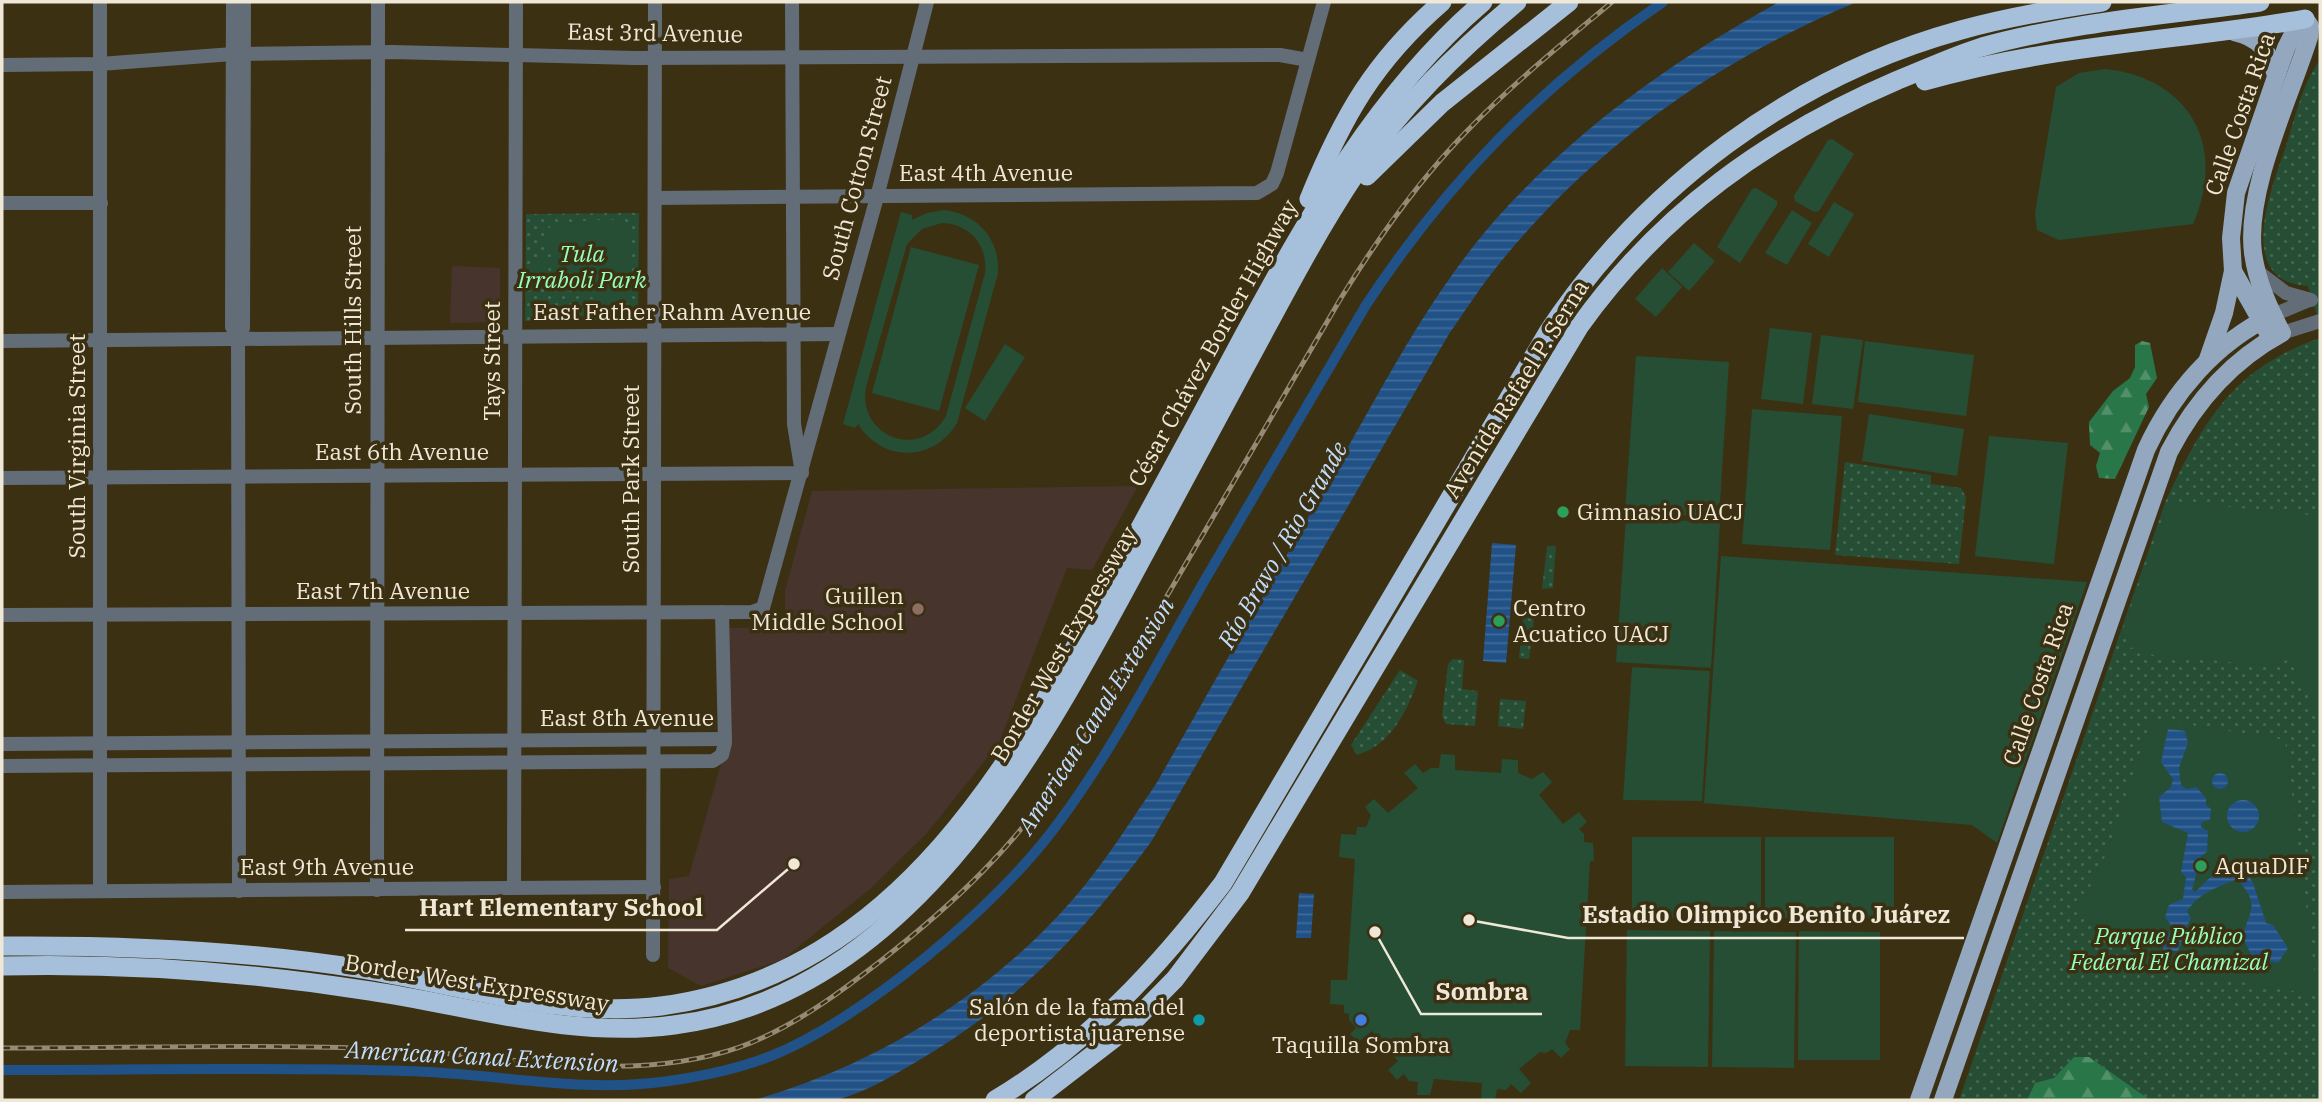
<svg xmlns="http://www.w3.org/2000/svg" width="2322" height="1102" font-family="'IBM Plex Serif',serif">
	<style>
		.education { fill: #47342c }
		.grass { fill: url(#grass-dots) }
		.forest { fill: url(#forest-firs) }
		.garden { fill: #254e34; fill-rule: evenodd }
		.water { fill: url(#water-rules) }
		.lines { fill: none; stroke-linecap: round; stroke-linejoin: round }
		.canal { stroke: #205288; stroke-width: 10 }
		.minor { stroke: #636d78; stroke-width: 14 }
		.major { stroke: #93a8be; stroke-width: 18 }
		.highway { stroke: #a6bfda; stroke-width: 19 }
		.rail-casing { stroke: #958b74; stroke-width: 5 }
		.rail { stroke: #3c3013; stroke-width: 2.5; stroke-dasharray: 8; stroke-linecap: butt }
		.leisure-dot { fill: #2e9e5b; stroke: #3c3013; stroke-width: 2.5 }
		.education-dot { fill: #8d6e63; stroke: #3c3013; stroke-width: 2.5 }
		.culture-dot { fill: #0f9aa8; stroke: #3c3013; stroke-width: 2.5 }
		.shop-dot { fill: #3f7fe0; stroke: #3c3013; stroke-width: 2.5 }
		.labels { text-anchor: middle; stroke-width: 7; stroke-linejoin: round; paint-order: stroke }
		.street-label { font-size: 23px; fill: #f0e8d7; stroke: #3c3013 }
		.park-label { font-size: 23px; font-style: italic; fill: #97fdba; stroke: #3c3013 }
		.poi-label { font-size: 23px; fill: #f0e8d7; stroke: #3c3013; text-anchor: start }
		.water-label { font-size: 24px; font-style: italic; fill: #c2defe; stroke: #3c3013 }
		.leader { fill: none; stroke: #f0e8d7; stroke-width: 2.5 }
		.callout-dot { fill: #f0e8d7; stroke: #3c3013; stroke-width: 2.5 }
		.callout-label { font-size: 24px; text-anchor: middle; font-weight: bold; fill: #f0e8d7; stroke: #3c3013; stroke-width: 7; stroke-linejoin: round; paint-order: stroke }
	</style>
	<defs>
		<pattern id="grass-dots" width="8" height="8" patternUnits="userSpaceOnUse" patternTransform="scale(1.75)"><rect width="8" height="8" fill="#254e34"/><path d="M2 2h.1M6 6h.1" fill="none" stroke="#456851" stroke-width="1.8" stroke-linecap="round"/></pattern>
		<pattern id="forest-firs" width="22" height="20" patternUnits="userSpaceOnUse" patternTransform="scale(1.75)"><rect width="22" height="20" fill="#297648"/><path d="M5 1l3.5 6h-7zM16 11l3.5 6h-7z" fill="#53906a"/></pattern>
		<pattern id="water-rules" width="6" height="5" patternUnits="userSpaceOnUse" patternTransform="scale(1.75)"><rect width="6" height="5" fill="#205288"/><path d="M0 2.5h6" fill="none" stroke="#416b98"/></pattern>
	</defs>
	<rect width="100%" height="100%" fill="#3c3013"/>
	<!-- education -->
	<g class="education">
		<polygon points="452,266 500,268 500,322 450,323"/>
		<polygon points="1138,486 1092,570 1067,568 999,743 927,833 870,889 782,960 701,986 668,968 669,879 689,876 721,764 729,748 727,628 785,627 785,591 812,491"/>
	</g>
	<!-- grass -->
	<g class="grass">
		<path d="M2320,60V325L2308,286C2233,282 2272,187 2286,146C2295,118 2302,84 2320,60Z"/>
		<polygon points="639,213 638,320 525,321 526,214"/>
		<path d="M2320,338V1100H1959L2166,500C2203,422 2233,368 2320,338Z"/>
		<polygon points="1845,462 1931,475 1931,484 1961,488 1966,497 1959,564 1835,555"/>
		<polygon points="1547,546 1556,546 1553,588 1542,589"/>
		<polygon points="1525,601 1536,602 1529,659 1519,658"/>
		<polygon points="1453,659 1464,660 1462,689 1478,691 1475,726 1446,724 1442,716 1448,664"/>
		<path d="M1400,670L1418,681C1406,712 1391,745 1357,755L1351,745Z"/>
		<polygon points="1500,699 1526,701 1523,729 1498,726"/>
	</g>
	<!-- forest -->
	<g class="forest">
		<polygon points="2142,341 2150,343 2157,378 2146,394 2149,407 2115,479 2099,478 2096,466 2100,453 2090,445 2089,422 2113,391 2130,378 2135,367 2135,345"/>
		<polygon points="2074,1057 2089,1057 2150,1100 2027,1100 2035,1083 2054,1078"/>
	</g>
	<!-- garden -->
	<g class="garden">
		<path d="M2105,69C2190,78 2227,146 2193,224L2059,240L2037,230L2035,213L2056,87L2079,73Z"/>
		<polygon points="1832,139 1854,154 1819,211 1814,212 1795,201 1794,196 1828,140"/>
		<polygon points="1756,188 1777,201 1777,205 1740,263 1717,247 1752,189"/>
		<polygon points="1834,202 1854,214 1829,257 1808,244"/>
		<path d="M944,210C978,214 1000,239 998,273L957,423C933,463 882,462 858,424L855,428L843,424L901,212L912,215V220L927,213ZM942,223C970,224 988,245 985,273L946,416C921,461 857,437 866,387L907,244L922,229Z"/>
		<polygon points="1792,210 1812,223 1787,265 1765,253"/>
		<path d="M591,220H620L632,232L625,306C580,301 546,275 547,228Z"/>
		<polygon points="1694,243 1715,261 1689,291 1668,272"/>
		<polygon points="911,247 979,265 939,411 872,393"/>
		<polygon points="533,259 548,260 549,288 532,288"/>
		<polygon points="1662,268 1682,287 1656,317 1635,299"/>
		<polygon points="1770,328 1812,333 1803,404 1761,399"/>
		<polygon points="1821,335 1863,340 1853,409 1812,404"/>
		<polygon points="1865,341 1974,355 1966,416 1858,402"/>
		<polygon points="1005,344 1025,357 985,421 965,408"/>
		<polygon points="1636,356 1729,362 1719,518 1625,511"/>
		<polygon points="1752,409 1842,416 1830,550 1742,544"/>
		<polygon points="1869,414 1964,429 1957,476 1862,461"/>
		<polygon points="1989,436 2068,443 2054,564 1975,556"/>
		<polygon points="2169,501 2320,516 2320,719 2289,659 2274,666 2134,653 2134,648 2126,647 2127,636 2121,635"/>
		<polygon points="1626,517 1720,523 1711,668 1616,662"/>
		<polygon points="1721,556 2087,582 1997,843 1972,825 1704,803"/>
		<polygon points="1632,667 1710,671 1702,801 1623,800"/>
		<polygon points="2153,719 2285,740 2317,991 2310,994 2218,978 2194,983 2185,981 2077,914 2107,852"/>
		<polygon points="1441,754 1455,755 1455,770 1501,773 1502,759 1518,760 1518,773 1532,779 1543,772 1552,782 1539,795 1563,824 1579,812 1587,822 1579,829 1584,834 1584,842 1593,843 1594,861 1590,861 1580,1030 1570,1030 1565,1043 1570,1049 1561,1058 1552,1049 1546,1053 1540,1052 1519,1069 1531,1083 1521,1093 1511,1084 1506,1090 1497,1089 1495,1100 1481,1100 1482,1083 1434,1079 1430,1095 1417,1095 1418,1082 1409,1081 1404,1074 1397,1080 1388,1070 1398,1061 1372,1031 1358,1042 1350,1034 1356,1028 1349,1020 1349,1014 1344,1013 1344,1005 1330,1004 1331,980 1347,980 1355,859 1339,857 1341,834 1356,835 1357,827 1366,827 1371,815 1365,807 1374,799 1388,813 1418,788 1404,773 1415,764 1423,773 1431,768 1439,768"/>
		<rect x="1632" y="837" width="129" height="81"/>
		<rect x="1765" y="837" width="129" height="81"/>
		<polygon points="1627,930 1710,931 1708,1067 1625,1066"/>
		<polygon points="1714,931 1796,932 1794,1068 1712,1067"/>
		<polygon points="1799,931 1880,932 1880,1060 1798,1060"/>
	</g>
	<!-- water -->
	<g class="water">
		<path d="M1779,2H1857C1719,59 1593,147 1499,264C1481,286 1465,311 1449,334L1151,842C1081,936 1018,1002 916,1062C892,1076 866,1092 839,1099C818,1102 777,1100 754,1100C877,1065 991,994 1075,897C1105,862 1130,822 1156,784C1217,677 1278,570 1339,463C1387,379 1432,292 1496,219C1579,127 1672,61 1779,2Z"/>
		<polygon points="1492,543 1516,545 1506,663 1483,661"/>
		<path d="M2168,729L2185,731L2188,743L2179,768L2181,785L2186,789L2196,787L2206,798V805L2211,809L2210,820L2202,822L2201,827L2208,831L2207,852L2201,856L2192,890L2195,892L2215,873L2232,864L2237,868L2243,867L2253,883L2266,923L2273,925L2288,948L2278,963L2253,958L2242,936C2253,906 2258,903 2237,879C2221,886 2197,893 2187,912L2191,918L2186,928L2181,930L2179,936L2183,940L2178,951H2165L2160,944L2164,934L2172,933L2174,929L2165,917L2169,905L2183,899L2186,877L2181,872L2188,833L2162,822L2159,797L2171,787L2173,779L2161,762Z"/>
		<circle cx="2220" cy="781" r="8"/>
		<circle cx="2243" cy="816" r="16"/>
		<polygon points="1299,893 1314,894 1311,938 1296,938"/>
	</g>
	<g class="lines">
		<!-- canal -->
		<path class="canal" d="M2,1070C136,1070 272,1067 406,1071C495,1073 580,1094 669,1081C704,1076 738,1069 771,1056C863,1019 997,906 1056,826C1114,749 1158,661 1206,578C1259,487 1313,396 1366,305C1447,182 1541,85 1663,2"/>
		<!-- minor -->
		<g class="minor">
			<polyline points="100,2 100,891"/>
			<polyline points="233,2 232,327 238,338 239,891"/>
			<polyline points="2,65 100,64 233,54 392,52 635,58 1280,55 1308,60"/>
			<polyline points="655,198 1257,193 1272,184 1277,173 1324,2"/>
			<polyline points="2,203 101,203"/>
			<polyline points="2257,271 2286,293 2311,300"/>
			<polyline points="2273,315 2309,300"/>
			<polyline points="2282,333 2320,321"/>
			<polyline points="238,338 243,328 244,2"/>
			<polyline points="2,341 838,334"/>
			<polyline points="2,478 802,473 794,424 792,2"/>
			<polyline points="2,615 752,612 763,608 877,197 927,2"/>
			<polyline points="2,744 725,739"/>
			<polyline points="2,766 713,761 722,755 725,743 722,612"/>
			<polyline points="514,888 516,2"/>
			<polyline points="377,890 378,2"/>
			<polyline points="2,892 654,887"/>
			<polyline points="653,955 655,2"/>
		</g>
		<!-- major -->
		<g class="major">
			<path d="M2234,32C2260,38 2268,50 2276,75"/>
			<polyline points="2267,331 2233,271 2231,238 2236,193 2286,48 2295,30 2305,19"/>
			<polyline points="2208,359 2224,313 2233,271"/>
			<path d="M1919,1100L2146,450C2172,393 2215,343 2273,315"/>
			<path d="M1943,1100L2169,452C2195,402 2232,360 2282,333C2269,308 2257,282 2253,253C2245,189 2290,98 2309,37L2310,26L2305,19"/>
		</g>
		<!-- highway -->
		<g class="highway">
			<path d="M1925,81C2048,45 2179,41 2305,19"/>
			<polyline points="1367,176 1442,103 1569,2"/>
			<path d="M1309,199C1343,116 1374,61 1442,2"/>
			<path d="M2,946C123,945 243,950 363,969C460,985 562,1019 661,1006C900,974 1017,757 1120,565C1162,488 1203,412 1244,335C1310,214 1377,93 1483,2"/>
			<path d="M2,966C125,963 248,972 370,991C471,1006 571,1039 674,1025C904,996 1034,759 1132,577C1169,508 1207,439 1244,369C1280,303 1314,236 1356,173C1401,107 1456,53 1517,2"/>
			<path d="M995,1100C1087,1045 1159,967 1223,883L1548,332C1644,187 1793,76 1961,30C2007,17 2055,9 2102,2"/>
			<path d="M1034,1100L1125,1030L1175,979L1240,893L1579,327C1661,212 1769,135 1898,80C1926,69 1953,56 1982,47C2072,22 2168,15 2260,2"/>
		</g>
		<defs>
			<path id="rail" d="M2,1048C130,1048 260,1044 388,1049C475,1053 562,1071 649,1065C687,1062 729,1054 764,1037C805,1018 843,990 878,963C953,905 1019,843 1070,762L1341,298C1378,238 1418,181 1467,131C1512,84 1563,43 1612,2"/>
		</defs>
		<!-- rail casing -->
		<use href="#rail" class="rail-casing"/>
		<!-- rail -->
		<use href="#rail" class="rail"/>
	</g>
	<!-- markers -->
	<g class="leisure-dot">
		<circle cx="1563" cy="512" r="7"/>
		<circle cx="1499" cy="621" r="7"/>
		<circle cx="2201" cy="866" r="7"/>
	</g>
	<circle class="education-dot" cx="918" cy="609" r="7"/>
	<circle class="culture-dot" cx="1199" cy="1020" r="7"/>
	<circle class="shop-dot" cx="1361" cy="1020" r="7"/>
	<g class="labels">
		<!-- street labels -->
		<g class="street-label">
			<text transform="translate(655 33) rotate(1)" y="8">East 3rd Avenue</text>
			<text transform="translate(2240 114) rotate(-71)" y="8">Calle Costa Rica</text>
			<text x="986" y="181">East 4th Avenue</text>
			<text transform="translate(857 178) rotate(-75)" y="8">South Cotton Street</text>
			<text x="672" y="320">East Father Rahm Avenue</text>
			<text transform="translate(353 320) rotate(-90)" y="8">South Hills Street</text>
			<text transform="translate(1213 343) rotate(-61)" y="8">César Chávez Border Highway</text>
			<text transform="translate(492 361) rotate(-90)" y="8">Tays Street</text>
			<text transform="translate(1516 389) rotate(-58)" y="8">Avenida Rafael P. Serna</text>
			<text transform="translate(77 446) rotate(-90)" y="8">South Virginia Street</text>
			<text x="402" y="460">East 6th Avenue</text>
			<text transform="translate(631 479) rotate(-90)" y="8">South Park Street</text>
			<text x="383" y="599">East 7th Avenue</text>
			<text transform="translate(1064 644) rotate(-60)" y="8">Border West Expressway</text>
			<text transform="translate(2038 684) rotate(-71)" y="8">Calle Costa Rica</text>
			<text x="627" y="726">East 8th Avenue</text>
			<text x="327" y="875">East 9th Avenue</text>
			<text transform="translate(477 983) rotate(9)" y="8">Border West Expressway</text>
		</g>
		<!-- park labels -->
		<g class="park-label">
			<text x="582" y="262">Tula<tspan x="582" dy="26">Irraboli Park</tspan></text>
			<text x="2169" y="944">Parque Público<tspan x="2169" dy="26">Federal El Chamizal</tspan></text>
		</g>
		<!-- poi labels -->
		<g class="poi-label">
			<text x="1577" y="520">Gimnasio UACJ</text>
			<text x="904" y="604" text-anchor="end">Guillen<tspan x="904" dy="26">Middle School</tspan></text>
			<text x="1513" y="616">Centro<tspan x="1513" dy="26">Acuatico UACJ</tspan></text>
			<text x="2215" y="874">AquaDIF</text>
			<text x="1185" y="1015" text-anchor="end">Salón de la fama del<tspan x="1185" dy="26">deportista juarense</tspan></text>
			<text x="1361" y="1053" text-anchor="middle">Taquilla Sombra</text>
		</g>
		<!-- water labels -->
		<g class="water-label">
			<text transform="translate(1283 545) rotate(-60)" y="8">Río Bravo / Rio Grande</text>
			<text transform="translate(1096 716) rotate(-58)" y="8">American Canal Extension</text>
			<text transform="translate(482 1057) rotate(3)" y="8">American Canal Extension</text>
		</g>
	</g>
	<!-- callouts -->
	<path class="leader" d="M794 864L717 930H405M1469 920L1568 938H1964M1375 932L1421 1014H1542"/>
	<g class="callout-dot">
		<circle cx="794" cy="864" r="7"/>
		<circle cx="1469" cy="920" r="7"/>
		<circle cx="1375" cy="932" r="7"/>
	</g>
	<g class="callout-label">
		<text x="561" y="916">Hart Elementary School</text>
		<text x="1766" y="923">Estadio Olimpico Benito Juárez</text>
		<text x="1482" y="1000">Sombra</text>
	</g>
	<!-- border -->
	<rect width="2322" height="1102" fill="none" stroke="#f0e8d7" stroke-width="7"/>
</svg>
